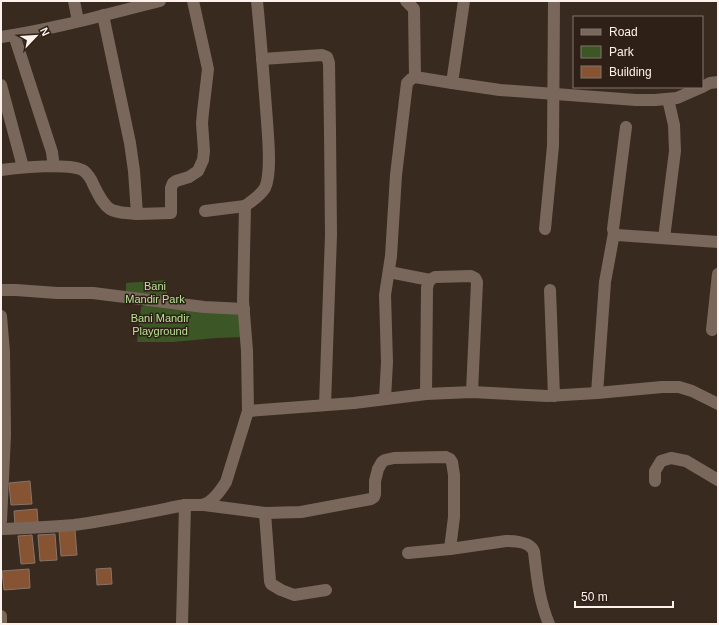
<svg xmlns="http://www.w3.org/2000/svg" width="719" height="625" font-family="Arial,sans-serif">
	<style>
		.green { fill: #3c5625 }
		.building { fill: #865433; stroke: #877469 }
		.lines { fill: none; stroke-linecap: round; stroke-linejoin: round }
		.minor { stroke: #79675c; stroke-width: 12 }
		.labels { text-anchor: middle; stroke-width: 3; stroke-linejoin: round; paint-order: stroke }
		.park-label { font-size: 11px; fill: #b8e396; stroke: #2f2017 }
	</style>
	<rect width="100%" height="100%" fill="#392a20"/>
	<!-- green -->
	<polygon class="green" points="166,280 167,297 244,309 244,337 216,338 173,342 137,342 141,307 147,304 126,303 126,283"/>
	<!-- building -->
	<g class="building">
		<polygon points="30,481 32,504 11,505 9,483"/>
		<polygon points="37,509 38,523 15,525 14,511"/>
		<polygon points="75,530 77,555 61,556 59,531"/>
		<polygon points="55,534 57,560 40,561 38,535"/>
		<polygon points="32,535 35,563 21,564 18,536"/>
		<polygon points="111,568 112,584 97,585 96,569"/>
		<polygon points="29,569 30,588 4,590 2,571"/>
	</g>
	<g class="lines">
		<!-- minor -->
		<g class="minor">
			<polyline points="74,1 78,21"/>
			<polyline points="406,1 414,9 415,77"/>
			<polyline points="103,15 130,143 134,171 137,214 171,213 171,188 173,183 176,181 189,177 198,171 203,160 204,151 202,123 203,112 208,69 193,1"/>
			<polyline points="14,35 52,152 53,160 53,166"/>
			<path d="M1,37C55,29 107,14 160,1"/>
			<polyline points="262,59 322,55 327,57 329,63 330,131 331,235 325,405"/>
			<polyline points="452,83 464,1"/>
			<polyline points="1,85 23,167"/>
			<polyline points="702,87 710,83 718,82"/>
			<polyline points="626,127 613,229 614,233 617,235 718,242"/>
			<path d="M1,170C17,168 72,162 84,171C89,175 92,181 94,186C107,212 109,212 137,214"/>
			<polyline points="205,211 245,206"/>
			<polyline points="545,229 553,146 554,1"/>
			<polyline points="664,238 675,151 674,125 668,99"/>
			<polyline points="389,272 430,280"/>
			<polyline points="1,290 16,290 57,293 93,293 204,307 244,309"/>
			<polyline points="550,290 554,396"/>
			<polyline points="1,316 4,352 5,435 1,521"/>
			<polyline points="712,330 718,274"/>
			<polyline points="597,393 605,282 614,233"/>
			<path d="M426,394L427,288C428,282 430,279 435,277L471,276L475,278L477,282L472,392"/>
			<polyline points="385,399 387,362 385,295 391,256 396,175 407,83 411,79 415,77 452,83 500,90 636,100 655,100 677,98 702,87"/>
			<path d="M248,411L247,351L243,301L245,206C252,201 260,196 265,188C272,173 268,138 267,121C264,81 261,41 257,1"/>
			<polyline points="655,481 655,471 661,461 671,458 686,461 718,480"/>
			<polyline points="204,505 265,513 301,512 371,499 374,497 375,494 375,481 378,469 382,462 385,460 394,458 446,457 450,459 452,462 454,475 454,517 450,549"/>
			<polyline points="265,513 270,581 271,584 281,590 294,595 326,590"/>
			<path d="M1,529C25,528 50,527 74,525C111,520 149,512 185,505"/>
			<path d="M408,553L450,549L506,541C515,541 531,542 534,552C537,578 539,600 549,624"/>
			<polyline points="1,616 1,624"/>
			<path d="M182,624L185,505C191,505 197,505 202,505C212,503 221,490 226,482L248,411L354,403L426,394L472,392L547,396L597,393L662,387H679L692,391L718,404"/>
		</g>
	</g>
	<g class="labels">
		<!-- park labels -->
		<g class="park-label">
			<text x="155" y="290">Bani<tspan x="155" dy="13">Mandir Park</tspan></text>
			<text x="160" y="322">Bani Mandir<tspan x="160" dy="13">Playground</tspan></text>
		</g>
	</g>
	<!-- border -->
	<rect width="719" height="625" fill="none" stroke="#fdf3ec" stroke-width="4"/>
	<!-- legend -->
	<rect x="573" y="16" width="130" height="72" fill="#2f2017" stroke="#81746c"/>
	<rect x="581" y="29" width="20" height="6" fill="#79675c" stroke="#81746c"/>
	<text x="609" y="36" font-size="12" fill="#fdf3ec">Road</text>
	<rect x="581" y="46" width="20" height="12" fill="#3c5625" stroke="#81746c"/>
	<text x="609" y="56" font-size="12" fill="#fdf3ec">Park</text>
	<rect x="581" y="66" width="20" height="12" fill="#865433" stroke="#81746c"/>
	<text x="609" y="76" font-size="12" fill="#fdf3ec">Building</text>
	<!-- north arrow -->
	<g transform="translate(36 36) rotate(65)" stroke="#2f2017" stroke-width="3" paint-order="stroke">
	<path d="M0-3L7 15L0 10L-7 15Z" fill="#fdf3ec"/>
	<text y="-6" font-size="11" font-weight="bold" text-anchor="middle" fill="#fdf3ec">N</text>
	</g>
	<!-- scale -->
	<path d="M575 601v6h98v-6" fill="none" stroke="#fdf3ec" stroke-width="2"/>
	<text x="581" y="601" font-size="12" fill="#fdf3ec" stroke="#2f2017" stroke-width="3" paint-order="stroke">50 m</text>
</svg>
